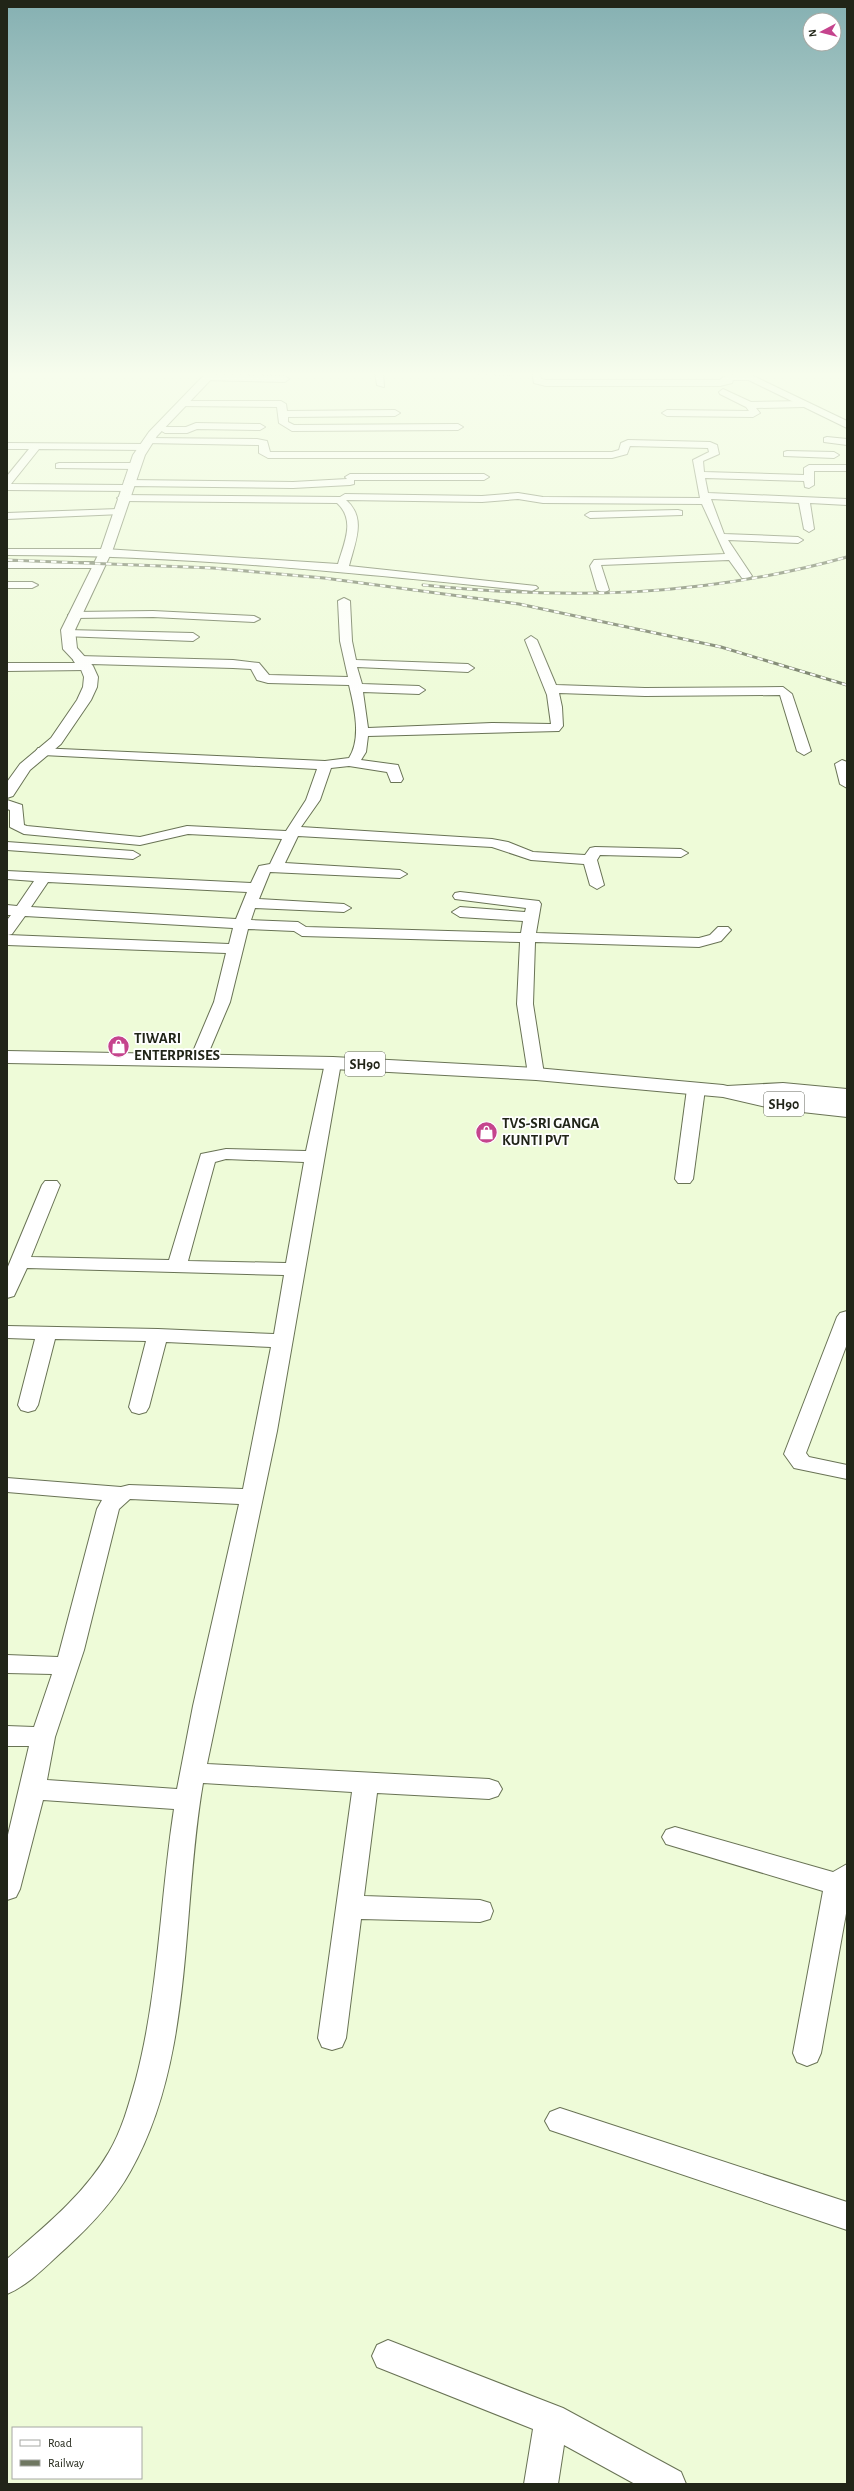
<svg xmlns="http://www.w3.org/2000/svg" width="854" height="2491" viewBox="0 0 854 2491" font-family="'Alegreya Sans',sans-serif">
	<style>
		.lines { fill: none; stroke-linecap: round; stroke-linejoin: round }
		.minor-casing { stroke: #697355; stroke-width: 2 }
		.tertiary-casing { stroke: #697355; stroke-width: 2 }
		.secondary-casing { stroke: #697355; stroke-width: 2 }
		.primary-casing { stroke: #697355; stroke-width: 2 }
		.trunk-casing { stroke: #697355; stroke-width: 2 }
		.minor { fill: #fff; fill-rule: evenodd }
		.tertiary { fill: #fff; fill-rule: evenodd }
		.secondary { fill: #fff; fill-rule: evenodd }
		.primary { fill: #fff; fill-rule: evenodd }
		.trunk { fill: #fff; fill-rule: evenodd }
		.rail-far1-casing { stroke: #6f7761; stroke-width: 2.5 }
		.rail-casing { stroke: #6f7761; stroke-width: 3 }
		.rail-far1 { stroke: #fff; stroke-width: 1.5; stroke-dasharray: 4.5; stroke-linecap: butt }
		.rail { stroke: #fff; stroke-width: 2; stroke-dasharray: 5.5; stroke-linecap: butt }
		.labels { text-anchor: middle; stroke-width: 3.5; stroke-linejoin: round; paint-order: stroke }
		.shield { fill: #fff; stroke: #64665d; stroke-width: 1 }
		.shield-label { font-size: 14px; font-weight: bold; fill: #212518 }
		.poi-label { font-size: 15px; font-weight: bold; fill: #212518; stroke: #fff; text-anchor: start }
	</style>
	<rect width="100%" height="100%" fill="#eefbd8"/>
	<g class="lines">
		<defs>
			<g id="minor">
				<polygon points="375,371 383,371 384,387 377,385"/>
				<polygon points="470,371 516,371 516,372 512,375 474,374"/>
				<polygon points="532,371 540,371 541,379 546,380 720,380 726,375 748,374 752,377 748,380 733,380 732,383 720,386 546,386 534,383"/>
				<polygon points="207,375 285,376 289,379 285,382 204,380 204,376"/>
				<polygon points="723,389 751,402 804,401 809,404 804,407 756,408 760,413 753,417 667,416 662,413 667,410 749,411 746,407 720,394 719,392"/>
				<polygon points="182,401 281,401 286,404 287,411 395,410 400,413 395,416 288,417 288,422 294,425 458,424 463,427 458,430 292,431 279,423 277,407 179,406 179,402"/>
				<polygon points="196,423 260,424 265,427 260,430 197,429 187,433 165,433 160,430 165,427 186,427"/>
				<polygon points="827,437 847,439 847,445 824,442 824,438"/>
				<path d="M148,438L257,439L267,441L270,452H612L619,450L621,443L628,440L710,442L717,445L719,454L703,461L704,472L804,475V468L809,465H847V471H814V485L809,488L805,487L804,481L705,478L708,493L847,499V505L810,503L814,529L809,532L804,529L799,503L711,499L724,534L798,537L803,540L798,543L728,540L752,576L746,579L742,578L729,560L601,565L609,590L603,593L597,590L590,566L594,560L725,554L702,504L543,503L518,499L482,502L346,500C367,518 355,542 349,566L536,586L538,588L532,591C356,573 184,555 7,555V549H105L338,564C344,543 356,520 337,503L122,501L117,498L122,495L340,497L345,494L482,496L518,493L543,497L700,498L693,460L709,452L708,448L630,446L627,454L612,458H268L259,453V445L145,443L143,441Z"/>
				<polygon points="7,443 144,444 149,447 144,450 39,449 11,484 124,485 124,481 128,480 293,482 347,479 345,477 350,474 484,474 489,477 484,480 354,480 354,484 350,485 293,488 130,486 130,490 126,491 7,490 7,476 29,449 7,449"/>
				<polygon points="787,451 834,452 839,455 834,458 784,456 784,452"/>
				<polygon points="59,463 134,463 139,466 134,469 56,468 56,464"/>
				<polygon points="118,509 122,510 122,514 7,519 7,513"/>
				<polygon points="678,510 682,511 682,515 590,518 585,515 590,512"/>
				<polygon points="7,562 99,562 104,565 99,568 7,568"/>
				<polygon points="7,582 32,582 38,585 32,588 7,588"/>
				<path d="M344,598L350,601L352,641L356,660L468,664L474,668L468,672L357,667L362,684L419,686L425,690L419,694L363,692L368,728L492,723L551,724L547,695L525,640L531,636L537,640L556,685L645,688L783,687L792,694L811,751L804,755L797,751L780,695L645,696L559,693L562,707L563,726L559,731L368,736L366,752L361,760L398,765L403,779L401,782H391L387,772L349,766L331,768L320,800L301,827L492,839L508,842L533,852L585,855L590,848L595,847L681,849L688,853L681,857L600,855L597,860L604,885L597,889L590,885L584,864L531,860L492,847L298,836L285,863L400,870L407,874L400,878L270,872L259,899L344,904L351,908L344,912L255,908L251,920L298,922L306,927L521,933L523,921L460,917L452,912L460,907L525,912L526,908L455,899L453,896L455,893L460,892L539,901L541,904L536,933L699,938L710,935L718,927H728L731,930L721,941L699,947L535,942L533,1004L544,1074L542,1078H530L528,1074L517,1004L520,942L302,936L294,931L248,929L230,1002L205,1061L203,1065H191L189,1061L214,1002L226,953L7,945V920L11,915H7V905L17,906L34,881L7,879V871L251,883L259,866L270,864L282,839L188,834L140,845L24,834L10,827V810L7,809V800L22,805L24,825L27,826L140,837L187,826L286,831L306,800L317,769L43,755L36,751L38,748L325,761L349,758C362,738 354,706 349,685L268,683L257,680L251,669L233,668L91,664L90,669L86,670L7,671V663H75L73,660L75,657L79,656L233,660L259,663L269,675L348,677L340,641L338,601ZM48,882L247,892L236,919L31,907ZM25,916L233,928L229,944L8,935L12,934Z"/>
				<polygon points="153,611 254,616 260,619 254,622 153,617 74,618 68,615 74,612"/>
				<polygon points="67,630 193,633 199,637 193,641 63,636 63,632"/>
				<polygon points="842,760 847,762 847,788 840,784 835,764"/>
				<polygon points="7,842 133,851 140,855 133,859 7,850"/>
				<path d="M333,1058L339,1059L341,1063L277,1431L207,1764L489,1779L498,1782L502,1789L498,1796L489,1799L377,1793L364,1896L480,1900L490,1903L493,1911L490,1919L480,1922L361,1919L346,2038L342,2047L332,2050L322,2047L318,2038L352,1792L203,1783C181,1909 195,2058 130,2172C114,2201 90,2226 66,2248C48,2264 29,2285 7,2294V2259C44,2227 84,2195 109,2152C122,2130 129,2104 136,2079C159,1991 160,1899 174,1809L43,1800L20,1889L16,1897L7,1900V1839L29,1746H7V1726L34,1727L52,1674L7,1673V1655L58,1657L97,1509L102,1500L7,1492V1478L121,1487L129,1485L243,1489L271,1347L166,1342L149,1407L146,1412L139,1414L132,1412L129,1407L146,1341L55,1339L38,1405L35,1410L28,1412L21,1410L18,1405L35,1339L7,1338V1326L158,1329L274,1334L284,1275L27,1268L14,1296L7,1298V1269L42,1185L45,1181H57L60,1185L31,1257L169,1260L201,1154L226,1149L306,1151L325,1063L327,1059ZM226,1159L304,1162L286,1263L188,1261L215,1162ZM130,1499L239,1504L193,1706L177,1789L47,1780L55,1737L84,1650L119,1509Z"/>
				<polygon points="783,1083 847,1089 847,1099 783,1093 727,1096 721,1095 718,1091 721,1087 727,1086"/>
				<polygon points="696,1084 702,1085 705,1089 693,1179 690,1183 678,1183 675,1179 687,1089 690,1085"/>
				<polygon points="847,1311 847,1344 806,1453 809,1457 847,1465 847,1479 794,1468 784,1454 837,1317 840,1313"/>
				<polygon points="675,1827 833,1872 847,1864 847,1908 821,2053 817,2062 807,2066 797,2062 793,2053 823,1891 666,1844 662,1837 666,1830"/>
				<polygon points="560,2108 847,2202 847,2230 550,2130 545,2121 550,2112"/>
				<polygon points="388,2340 563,2408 681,2472 686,2484 635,2484 564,2445 558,2484 524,2484 533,2429 377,2367 372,2356 377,2345"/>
			</g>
			<polygon id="tertiary" points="208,371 219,371 157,436 145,455 113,549 75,630 77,648 93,666 98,677 97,687 91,700 61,744 30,770 13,796 7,798 7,782 20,764 51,738 77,700 83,687 84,677 80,667 63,649 61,630 101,549 133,455 149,432"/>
			<polygon id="secondary" points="736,1087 847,1096 847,1108 729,1097 726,1093 729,1089"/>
			<polygon id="primary" points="7,1051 333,1057 536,1068 723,1085 775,1097 847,1105 847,1117 775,1109 723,1097 536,1080 333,1069 7,1063"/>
			<polygon id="trunk" points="730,371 743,371 847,421 847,428"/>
		</defs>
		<use href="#minor" class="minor-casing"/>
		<use href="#tertiary" class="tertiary-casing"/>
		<use href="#secondary" class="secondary-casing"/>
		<use href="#primary" class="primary-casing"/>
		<use href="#trunk" class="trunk-casing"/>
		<use href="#minor" class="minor"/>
		<use href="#tertiary" class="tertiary"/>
		<use href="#secondary" class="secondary"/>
		<use href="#primary" class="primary"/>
		<use href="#trunk" class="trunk"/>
		<defs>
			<polyline id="rail-far1" points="846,557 847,557"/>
			<g id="rail">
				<polyline points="7,560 213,568 324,578 519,604 721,647 847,685"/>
				<path d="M423,585C570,600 704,597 847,557"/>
			</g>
		</defs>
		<use href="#rail-far1" class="rail-far1-casing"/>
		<use href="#rail" class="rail-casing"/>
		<use href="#rail-far1" class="rail-far1"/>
		<use href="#rail" class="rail"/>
	</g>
	<linearGradient id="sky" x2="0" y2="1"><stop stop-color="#85b0b2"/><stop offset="0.52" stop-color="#f7fded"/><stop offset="1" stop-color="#f7fded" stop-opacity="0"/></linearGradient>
	<rect width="854" height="720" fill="url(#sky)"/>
	<defs>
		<symbol id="shop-disc" viewBox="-11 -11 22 22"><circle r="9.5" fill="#c5448d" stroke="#fff"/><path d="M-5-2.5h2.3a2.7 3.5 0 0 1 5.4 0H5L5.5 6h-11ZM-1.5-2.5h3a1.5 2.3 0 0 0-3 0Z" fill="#fff"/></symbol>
	</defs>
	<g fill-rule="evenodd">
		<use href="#shop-disc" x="106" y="1034" width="25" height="25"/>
		<use href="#shop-disc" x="474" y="1120" width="25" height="25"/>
	</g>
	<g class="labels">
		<g class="shield">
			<rect x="345" y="1052" width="40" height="24" rx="3"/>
			<rect x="764" y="1092" width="40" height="24" rx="3"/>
		</g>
		<g class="shield-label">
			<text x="365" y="1069">SH90</text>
			<text x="784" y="1109">SH90</text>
		</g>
		<g class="poi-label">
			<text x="134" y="1043">TIWARI<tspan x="134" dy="17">ENTERPRISES</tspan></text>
			<text x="502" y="1128">TVS-SRI GANGA<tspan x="502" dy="17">KUNTI PVT</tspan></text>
		</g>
	</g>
	<rect width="854" height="2491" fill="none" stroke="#212518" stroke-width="16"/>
	<rect x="12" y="2427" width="130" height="52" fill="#ffffff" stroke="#a6a8a3"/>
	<rect x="20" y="2440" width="20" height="6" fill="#ffffff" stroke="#a6a8a3"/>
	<text x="48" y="2447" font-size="12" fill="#212518">Road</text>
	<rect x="20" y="2460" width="20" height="6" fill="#6f7761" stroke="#a6a8a3"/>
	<text x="48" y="2467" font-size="12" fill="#212518">Railway</text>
	<g transform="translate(822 32) rotate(263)"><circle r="19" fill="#ffffff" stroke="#a6a8a3"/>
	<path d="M0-3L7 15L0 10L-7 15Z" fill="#c5448d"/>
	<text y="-6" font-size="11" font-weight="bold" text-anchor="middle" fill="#212518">N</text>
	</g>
</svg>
